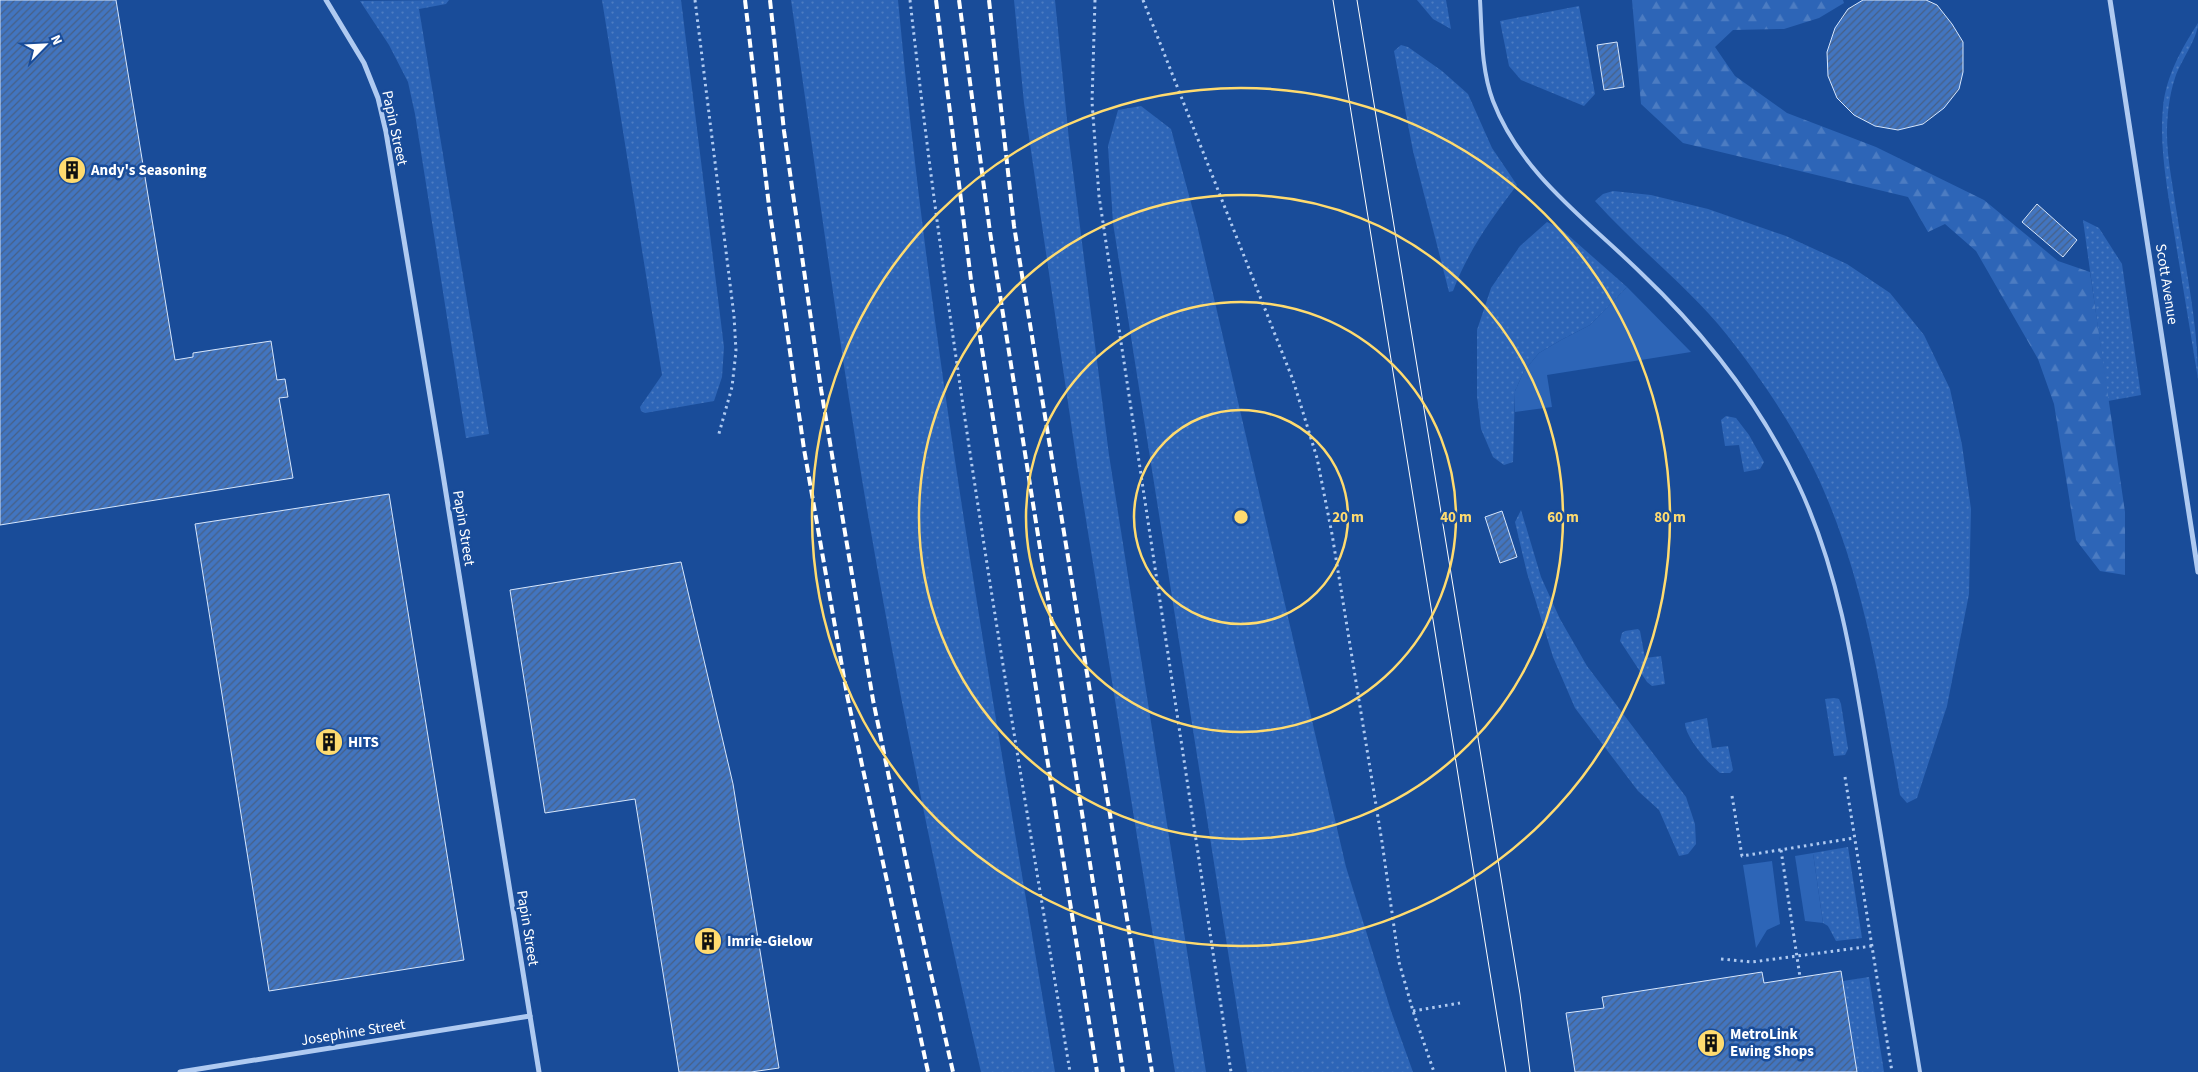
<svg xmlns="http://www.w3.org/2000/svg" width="2198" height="1072" viewBox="0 0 2198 1072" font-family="'Source Sans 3',sans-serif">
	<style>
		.grass { fill: url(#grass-dots) }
		.forest { fill: url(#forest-firs) }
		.garden { fill: #2d65b7 }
		.building { fill: url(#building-hatch); stroke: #d6e6fc }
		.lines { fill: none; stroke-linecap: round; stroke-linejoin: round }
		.path { stroke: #afcaf1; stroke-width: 3; stroke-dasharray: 2.5 4; stroke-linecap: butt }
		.service { stroke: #afcaf1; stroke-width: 4 }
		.minor { stroke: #afcaf1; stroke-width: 5 }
		.tram { stroke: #fff; stroke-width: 1 }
		.rail { stroke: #fff; stroke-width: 4; stroke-dasharray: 9 4; stroke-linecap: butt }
		.ring { fill: none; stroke: #ffdb6f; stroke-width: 2.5 }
		.labels { text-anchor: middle; stroke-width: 5; stroke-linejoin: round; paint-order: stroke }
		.street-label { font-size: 15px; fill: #fff; stroke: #194c99 }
		.poi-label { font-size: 15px; font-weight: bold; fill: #fff; stroke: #194c99; text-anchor: start }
		.centre { fill: #ffdb6f; stroke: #194c99; stroke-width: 2.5 }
		.ring-label { font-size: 15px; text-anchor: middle; font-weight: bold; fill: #ffdb6f; stroke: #194c99; stroke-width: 5; stroke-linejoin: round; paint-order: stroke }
	</style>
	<defs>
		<pattern id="grass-dots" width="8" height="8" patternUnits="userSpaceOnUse" patternTransform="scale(1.25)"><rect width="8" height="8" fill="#2d65b7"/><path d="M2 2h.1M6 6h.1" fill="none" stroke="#4c7cc2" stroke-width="1.8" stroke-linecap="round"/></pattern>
		<pattern id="forest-firs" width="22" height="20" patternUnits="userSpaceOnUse" patternTransform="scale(1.25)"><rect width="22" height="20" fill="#2d65b7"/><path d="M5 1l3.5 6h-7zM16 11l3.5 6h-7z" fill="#4c7cc2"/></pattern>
		<pattern id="building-hatch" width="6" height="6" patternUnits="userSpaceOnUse" patternTransform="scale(1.25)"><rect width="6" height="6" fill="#4275c0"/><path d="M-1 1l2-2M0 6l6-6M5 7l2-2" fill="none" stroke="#476086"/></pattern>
	</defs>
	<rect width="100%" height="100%" fill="#194c99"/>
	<g class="grass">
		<polygon points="449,0 446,4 419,9 489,434 466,438 415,114 408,82 389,45 360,1"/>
		<polygon points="602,0 681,0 724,347 722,377 714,401 645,413 641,411 640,407 662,375"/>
		<path d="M791,0H898C931,360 996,716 1055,1072H981C933,866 891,658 857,449C833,300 813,150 791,0Z"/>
		<polygon points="1014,0 1055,0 1069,140 1109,455 1206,1072 1175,1072 1077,464 1024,103"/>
		<polygon points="1417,0 1446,0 1451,29 1433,19"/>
		<polygon points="1579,6 1595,94 1584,106 1521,80 1509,66 1500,21"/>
		<path d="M2198,23C2198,38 2180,62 2175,78C2169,96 2167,116 2167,134C2167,157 2172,180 2175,202C2184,261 2198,320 2198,379C2190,330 2182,281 2174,232C2168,192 2159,148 2163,107C2166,76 2182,48 2198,23Z"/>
		<path d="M1401,45L1408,47L1442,71L1468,94L1492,148L1517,185C1491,219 1468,251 1453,291L1449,292L1413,151L1394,51Z"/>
		<polygon points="1141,106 1171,129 1197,225 1346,867 1391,1011 1413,1072 1247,1072 1113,223 1108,146 1118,110"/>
		<path d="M1613,191L1651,195L1708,209L1786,236L1847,264L1890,293L1924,335L1950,389L1962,445L1971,509L1969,594L1947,706L1917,798L1907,803L1900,795C1882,697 1867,596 1829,503C1807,446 1765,383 1727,335C1688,286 1637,248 1595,201L1603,194Z"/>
		<polygon points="2083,220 2099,228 2122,264 2141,395 2108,401"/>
		<polygon points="1547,222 1560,228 1627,287 1590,325 1561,340 1539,353 1524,371 1515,391 1513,462 1504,465 1493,457 1481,429 1477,396 1477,330 1491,288 1520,246"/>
		<polygon points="1726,416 1736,418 1749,435 1764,462 1760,469 1744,472 1739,445 1725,446 1721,420"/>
		<polygon points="1521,510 1541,577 1560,619 1587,666 1686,797 1695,824 1696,844 1688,854 1679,856 1659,810 1638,791 1575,708 1553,657 1527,573 1515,522"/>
		<polygon points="1638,629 1640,631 1645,658 1661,656 1665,684 1652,686 1647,682 1620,641 1622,633 1625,631"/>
		<polygon points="1834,698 1839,699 1841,704 1848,749 1845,755 1834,756 1825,699"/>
		<path d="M1707,718L1712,748L1728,746L1733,770L1730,773H1720C1709,764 1685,737 1685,723Z"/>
		<polygon points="1848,847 1862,938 1836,941 1828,926 1823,923 1813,853"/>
		<polygon points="1869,977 1884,1072 1857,1072 1843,981"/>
	</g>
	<polygon class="forest" points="1632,0 1843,0 1844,3 1819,18 1784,29 1733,30 1715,47 1735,76 1787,113 1876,147 1984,200 2058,261 2090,272 2125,512 2125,575 2100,571 2076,540 2054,404 2038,359 1976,251 1945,224 1928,232 1908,197 1683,143 1641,104"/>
	<g class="garden">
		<polygon points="1627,287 1691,352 1547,375 1552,407 1515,412 1515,391 1524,371 1539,353 1561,340 1590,325"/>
		<polygon points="1813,853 1823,923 1805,921 1795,856"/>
		<polygon points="1772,861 1780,924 1767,930 1756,948 1743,865"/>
	</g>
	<g class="building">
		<polygon points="0,0 116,0 175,360 193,357 193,353 271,341 277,380 285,379 288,397 279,398 293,478 0,525"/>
		<polygon points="1863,0 1926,0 1937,5 1952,24 1963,42 1963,72 1959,89 1944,108 1923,124 1898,130 1875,126 1854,115 1837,98 1828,76 1827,52 1835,28 1848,9"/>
		<polygon points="1617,42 1624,87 1604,90 1597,45"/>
		<polygon points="2037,204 2077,240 2063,257 2022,222"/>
		<polygon points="389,494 464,960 269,991 195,524"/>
		<polygon points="1502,511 1517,557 1500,563 1485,517"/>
		<polygon points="681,562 733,784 779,1068 751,1072 679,1072 635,799 545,813 510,590"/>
		<polygon points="1841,971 1857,1072 1575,1072 1566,1013 1604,1008 1602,997 1762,972 1764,983"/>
	</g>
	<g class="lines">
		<g class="path">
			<polyline points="695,0 734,316 736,351 732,387 718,437"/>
			<path d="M910,0C950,359 1011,716 1070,1072"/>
			<polyline points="1095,0 1092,102 1099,196 1231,1072"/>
			<polyline points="1143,0 1293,380 1317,458 1332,534 1382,842 1399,962 1413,1011 1434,1072"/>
			<polyline points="1845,777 1892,1072"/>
			<polyline points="1732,796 1742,856 1854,838"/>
			<polyline points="1781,850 1800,977"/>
			<polyline points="1721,959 1752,962 1872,946"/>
			<polyline points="1413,1011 1460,1003"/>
		</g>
		<path class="service" d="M1480,0C1482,34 1481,69 1493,101C1521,174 1587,220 1641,273C1704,333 1760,404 1798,484C1841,575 1855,677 1871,775C1888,874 1904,973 1920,1072"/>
		<g class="minor">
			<polyline points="326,0 364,63 378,98 386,132 441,462 539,1072"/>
			<polyline points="2110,0 2198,572"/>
			<polyline points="180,1072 530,1016"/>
		</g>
		<g class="tram">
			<polyline points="1333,0 1506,1072"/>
			<polyline points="1357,0 1520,994 1530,1072"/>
		</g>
		<g class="rail">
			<polyline points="745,0 769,206 804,449 847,695 928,1072"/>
			<polyline points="770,0 784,131 821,389 873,700 915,903 953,1072"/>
			<polyline points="936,0 971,280 1097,1072"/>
			<polyline points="959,0 990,232 1123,1072"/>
			<polyline points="989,0 1014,226 1152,1072"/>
		</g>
	</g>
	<g class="ring">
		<circle cx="1241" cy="517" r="107"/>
		<circle cx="1241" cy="517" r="215"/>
		<circle cx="1241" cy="517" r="322"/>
		<circle cx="1241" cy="517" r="429"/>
	</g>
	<defs>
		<symbol id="building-disc" viewBox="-11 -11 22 22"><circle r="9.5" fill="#ffdb6f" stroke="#194c99"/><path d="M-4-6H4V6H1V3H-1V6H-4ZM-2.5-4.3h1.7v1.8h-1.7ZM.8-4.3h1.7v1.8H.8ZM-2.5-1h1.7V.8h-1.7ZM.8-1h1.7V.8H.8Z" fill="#111"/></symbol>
	</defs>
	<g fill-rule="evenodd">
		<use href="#building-disc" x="56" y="154" width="32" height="32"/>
		<use href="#building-disc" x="313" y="726" width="32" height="32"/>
		<use href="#building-disc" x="692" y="925" width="32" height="32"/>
		<use href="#building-disc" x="1695" y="1027" width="32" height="32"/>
	</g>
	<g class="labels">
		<g class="street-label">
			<text transform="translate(395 128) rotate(78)" y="5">Papin Street</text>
			<text transform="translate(2167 284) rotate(81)" y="5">Scott Avenue</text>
			<text transform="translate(464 528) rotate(81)" y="5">Papin Street</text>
			<text transform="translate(528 928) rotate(81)" y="5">Papin Street</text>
			<text transform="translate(353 1032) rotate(-9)" y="5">Josephine Street</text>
		</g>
		<g class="poi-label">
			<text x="91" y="175">Andy's Seasoning</text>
			<text x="348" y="747">HITS</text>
			<text x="727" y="946">Imrie-Gielow</text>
			<text x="1730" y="1039">MetroLink<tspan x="1730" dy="17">Ewing Shops</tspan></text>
		</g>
	</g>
	<circle cx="1241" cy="517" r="8" class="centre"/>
	<g class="ring-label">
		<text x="1348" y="522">20 m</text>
		<text x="1456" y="522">40 m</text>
		<text x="1563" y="522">60 m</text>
		<text x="1670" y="522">80 m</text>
	</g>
	<g transform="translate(45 45) rotate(66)" stroke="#194c99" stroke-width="4" paint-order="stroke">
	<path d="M0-4L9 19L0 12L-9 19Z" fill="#ffffff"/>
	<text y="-8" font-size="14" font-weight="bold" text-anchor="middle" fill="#ffffff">N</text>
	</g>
</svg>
